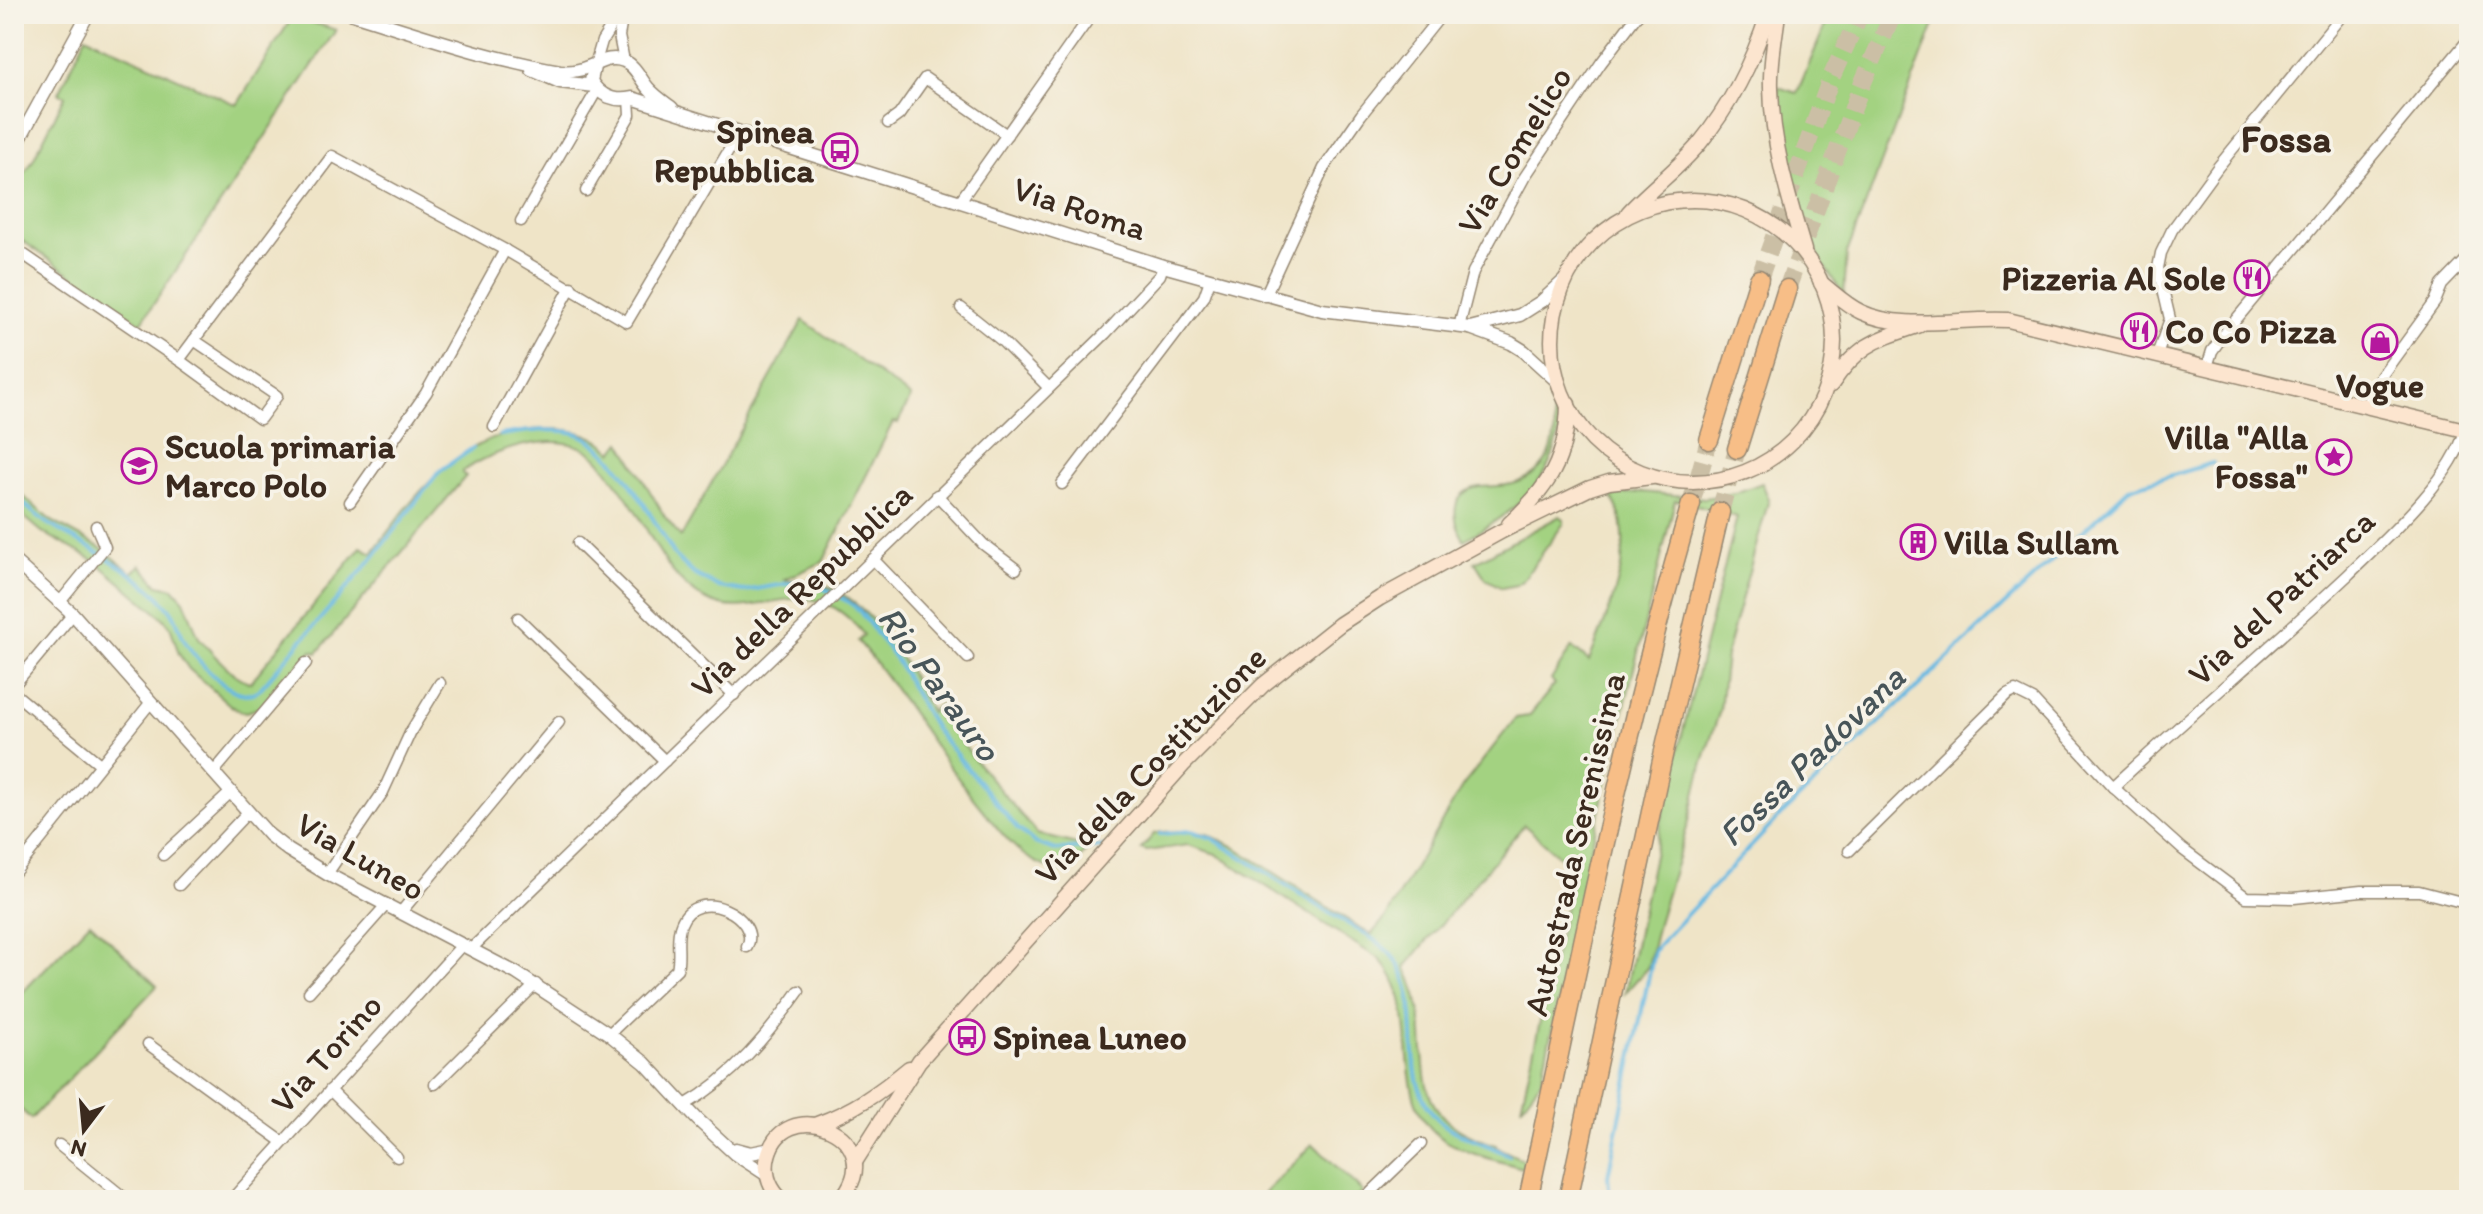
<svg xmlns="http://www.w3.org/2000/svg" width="2483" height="1214" viewBox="0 0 2483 1214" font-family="Itim,sans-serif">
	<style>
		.green { fill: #a3d281; stroke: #6f7e50; stroke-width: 2 }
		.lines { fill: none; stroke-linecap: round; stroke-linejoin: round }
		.stream { stroke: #67b9e2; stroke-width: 4 }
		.motorway-tunnel { stroke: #cbbfa5; stroke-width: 18; stroke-dasharray: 18 9; stroke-linecap: butt }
		.minor-casing { stroke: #958772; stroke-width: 13 }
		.tertiary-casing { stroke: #958772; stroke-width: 15 }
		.secondary-casing { stroke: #958772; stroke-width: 17 }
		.motorway-casing { stroke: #958772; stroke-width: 21 }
		.minor { stroke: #fff; stroke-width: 10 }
		.tertiary { stroke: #fff; stroke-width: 12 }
		.secondary { stroke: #fce5cf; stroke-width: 14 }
		.motorway { stroke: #f7be87; stroke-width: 18 }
		.labels { text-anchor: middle; stroke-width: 7; stroke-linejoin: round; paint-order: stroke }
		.poi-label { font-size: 34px; font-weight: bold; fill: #3b2a1e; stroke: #f7f3e8; text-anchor: start }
		.street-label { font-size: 34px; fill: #3b2a1e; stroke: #f7f3e8 }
		.water-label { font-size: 36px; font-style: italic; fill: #485559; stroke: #f7f3e8 }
		.quarter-label { font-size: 38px; font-weight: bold; fill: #3b2a1e; stroke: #f7f3e8 }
	</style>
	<rect width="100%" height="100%" fill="#f7f3e8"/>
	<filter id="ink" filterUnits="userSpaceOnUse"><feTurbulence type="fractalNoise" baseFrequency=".0125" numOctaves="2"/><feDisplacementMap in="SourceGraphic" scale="16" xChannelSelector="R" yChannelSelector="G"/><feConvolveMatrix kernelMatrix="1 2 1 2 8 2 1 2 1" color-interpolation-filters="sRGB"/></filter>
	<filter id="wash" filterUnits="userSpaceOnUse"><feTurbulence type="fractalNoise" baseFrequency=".006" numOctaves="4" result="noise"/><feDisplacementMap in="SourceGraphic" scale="32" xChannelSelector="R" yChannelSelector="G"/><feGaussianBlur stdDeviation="1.8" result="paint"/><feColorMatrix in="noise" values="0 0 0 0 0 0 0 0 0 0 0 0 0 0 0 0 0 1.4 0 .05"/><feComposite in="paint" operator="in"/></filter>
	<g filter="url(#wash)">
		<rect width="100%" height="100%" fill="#efe4c7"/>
		<g class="green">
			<path d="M1830,14H1938L1847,253L1844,294C1796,236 1779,161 1778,87L1797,93Z"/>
			<polygon points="293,16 336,30 141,323 14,235 14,189 32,162 65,96 59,93 86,36 237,105"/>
			<path d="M803,320L911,397L898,423L893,422L823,562L783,580C798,580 812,580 826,586C873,604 910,669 931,712L939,704L944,718L974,759L1037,834L1076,844H1092L1067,873C1052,870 1040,866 1027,857C1010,845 995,825 981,808C937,755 903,694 858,641L864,635C807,561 759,628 705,599C670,581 656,544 637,513C626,495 613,478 601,462C569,424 495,448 462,472L466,476L317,653L312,651L262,707L247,712L241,711L231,706L189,669L179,654L170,626L163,618L95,561L42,532L14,508V488L50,520L103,549L132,573L141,565L158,585L173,588L184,600L199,638L215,656L234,674L250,683L361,547L372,553C420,489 462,428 551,429C574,429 597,435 613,452L621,442L665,517L681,537Z"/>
			<path d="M1545,385C1550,393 1557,403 1559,412C1562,425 1559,437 1555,449C1540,495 1503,518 1464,540C1452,520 1449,492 1479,487C1492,486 1504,487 1516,483C1562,466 1560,422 1545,385Z"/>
			<path d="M1762,483L1769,499L1726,655L1720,710L1702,765L1689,821L1658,923L1648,967L1625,993L1667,794L1737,517L1675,500L1600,808L1541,1080L1521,1107L1574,869L1524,825L1405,967C1446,1041 1386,1114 1496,1145V1147L1524,1160L1523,1168C1496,1160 1470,1155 1446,1141C1383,1102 1429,1007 1379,959L1216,854L1188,845L1147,851L1141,849L1154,834L1162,832L1189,831L1207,834L1233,846L1371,935L1386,917L1462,787L1516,718L1529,716L1555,684L1551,680L1572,647L1589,661C1607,615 1642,543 1611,496L1642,492L1705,498L1735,493Z"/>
			<polygon points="1560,516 1564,519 1564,523 1523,580 1516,585 1502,588 1486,579 1475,562"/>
			<polygon points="90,922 157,986 31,1119 14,1103 14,1001"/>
			<polygon points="1313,1144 1363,1192 1355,1200 1258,1200"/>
		</g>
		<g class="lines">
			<g class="stream">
				<path d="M500,435C524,432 551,427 575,433C616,445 653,521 676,557L694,574L719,587L744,591L797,582L821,587L847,601L858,609L895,658L935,729L1017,828L1035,843L1056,850L1103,847"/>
				<path d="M14,495C25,505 35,515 47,523C86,547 140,572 169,608C177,617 179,630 185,641C196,660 236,709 260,689L370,561L439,472L473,448"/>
				<path d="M1160,834L1191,831L1212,838C1252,863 1291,888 1330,913C1352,927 1384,941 1398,964C1427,1010 1396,1080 1439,1120C1457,1138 1487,1142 1509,1156"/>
				<polyline points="1610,1200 1608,1176 1654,951 1659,944 1781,815 2129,488 2213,463"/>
			</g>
		</g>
	</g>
	<g filter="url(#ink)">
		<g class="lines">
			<g class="motorway-tunnel">
				<polyline points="1759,279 1831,78 1860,14"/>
				<polyline points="1787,289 1860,89 1893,14"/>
				<polyline points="1691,504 1709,440"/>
				<polyline points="1720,512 1737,449"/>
			</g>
			<defs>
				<g id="minor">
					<polyline points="623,14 619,36 624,61"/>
					<polyline points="595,65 602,41 619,14"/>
					<polyline points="888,123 899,115 925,78 1007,135"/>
					<polyline points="586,191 630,115 629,99"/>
					<polyline points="960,201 1092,14"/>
					<polyline points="521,221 597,90"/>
					<polyline points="14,248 179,360 260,419 277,396 194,340 332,156 505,250 627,322 729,150 736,131"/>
					<polyline points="1265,296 1324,168 1361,115 1442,14"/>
					<polyline points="961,308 1001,340 1048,387"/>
					<polyline points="1459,327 1473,272 1524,178 1601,63 1638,14"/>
					<polyline points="2157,355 2170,319 2158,268 2161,253 2172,230 2218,167 2343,14"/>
					<polyline points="179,360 194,340"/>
					<polyline points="2207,367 2212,351 2224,334 2469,39"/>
					<polyline points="2367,406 2372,389 2435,302 2442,285 2469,257"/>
					<polyline points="494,427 571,287"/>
					<polyline points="1062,484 1204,297 1210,280"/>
					<polyline points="937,495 983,544 1016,569"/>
					<polyline points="350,502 426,393 505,250"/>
					<polyline points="578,543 734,695"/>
					<polyline points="873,559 968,658"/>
					<polyline points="60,602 105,547 96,526"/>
					<polyline points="518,618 665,761"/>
					<polyline points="14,685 73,614"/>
					<polyline points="14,693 100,764"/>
					<polyline points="213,773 306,663"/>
					<path d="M2113,787C2190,715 2271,647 2348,575C2384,540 2453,479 2465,430"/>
					<polyline points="1849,851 2007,695 2015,691 2033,700 2113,787 2182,849 2246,897 2294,898 2361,891 2419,891 2469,904"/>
					<polyline points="163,855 231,792"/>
					<polyline points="14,873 151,702"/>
					<polyline points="327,874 383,792 411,731 440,683"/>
					<polyline points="179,885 248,812"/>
					<polyline points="401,912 559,722"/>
					<polyline points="471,949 1105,334 1160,275 1163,266"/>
					<polyline points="309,992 387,904"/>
					<path d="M609,1034L677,969C681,954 675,938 681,924C696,884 762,917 747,947"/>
					<polyline points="148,1044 283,1142"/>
					<polyline points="435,1084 536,984"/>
					<polyline points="330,1090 397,1157"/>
					<path d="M685,1105C732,1078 768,1035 799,991"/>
					<polyline points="59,1145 127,1200"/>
					<polyline points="231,1200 463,944"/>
					<polyline points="1363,1200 1421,1144"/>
				</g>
				<g id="tertiary">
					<path d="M353,14C421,35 490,59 560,71C588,75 604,52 624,61C636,66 640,79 648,88C655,96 664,102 672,108"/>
					<path d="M594,67L591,81C600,96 615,102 632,98L1163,266L1322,310L1470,328L1520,315L1542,301L1568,277"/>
					<polyline points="532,70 560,82 594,86"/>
					<polyline points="14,149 88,14"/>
					<polyline points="1470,328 1511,343 1524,351 1558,382"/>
					<polyline points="14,561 73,614 269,835 288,850 327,874 516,973 609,1034 645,1063 697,1119 735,1154 767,1175"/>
					<polyline points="736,1149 751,1153 771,1149"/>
				</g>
				<g id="secondary">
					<path d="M1778,14C1775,38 1770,63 1771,88C1772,144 1788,196 1804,250"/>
					<circle cx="1693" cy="341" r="141"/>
					<path d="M1628,213C1650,189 1678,169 1699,144C1730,106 1753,61 1768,14"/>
					<path d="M1821,283C1834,293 1846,305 1861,312C1902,332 1964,317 2008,320L2469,431"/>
					<path d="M1831,385C1858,344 1876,340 1920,325"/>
					<path d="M1509,524C1549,487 1567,460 1568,404"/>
					<path d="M817,1124C853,1111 880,1092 909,1068"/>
					<polyline points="855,1162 919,1061 1183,765 1263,685 1340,624 1380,598 1502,531 1590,488 1609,482 1652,477"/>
					<path d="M782,1200C771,1190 765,1176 767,1161C779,1088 896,1136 840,1200"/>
				</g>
				<g id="motorway">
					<polyline points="1709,440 1759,279"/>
					<polyline points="1737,449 1787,289"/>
					<path d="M1528,1200C1578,967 1624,733 1691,504"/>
					<polyline points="1568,1200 1664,751 1720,512"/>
				</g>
			</defs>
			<use href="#minor" class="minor-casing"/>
			<use href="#tertiary" class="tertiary-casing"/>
			<use href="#secondary" class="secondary-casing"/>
			<use href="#motorway" class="motorway-casing"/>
			<use href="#minor" class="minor"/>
			<use href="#tertiary" class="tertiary"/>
			<use href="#secondary" class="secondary"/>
			<use href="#motorway" class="motorway"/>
		</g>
	</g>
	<defs>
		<symbol id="bus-ring" viewBox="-11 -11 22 22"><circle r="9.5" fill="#f7f3e8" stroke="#b5179e" stroke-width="1.5"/><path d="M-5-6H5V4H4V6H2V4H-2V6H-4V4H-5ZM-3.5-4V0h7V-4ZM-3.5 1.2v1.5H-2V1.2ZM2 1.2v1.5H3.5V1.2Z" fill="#b5179e"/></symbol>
		<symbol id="restaurant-ring" viewBox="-11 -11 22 22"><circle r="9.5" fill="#f7f3e8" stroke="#b5179e" stroke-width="1.5"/><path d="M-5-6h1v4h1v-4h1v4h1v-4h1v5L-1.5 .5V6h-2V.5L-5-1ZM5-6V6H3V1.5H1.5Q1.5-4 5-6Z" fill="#b5179e"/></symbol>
		<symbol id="shop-ring" viewBox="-11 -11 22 22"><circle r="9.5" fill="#f7f3e8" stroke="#b5179e" stroke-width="1.5"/><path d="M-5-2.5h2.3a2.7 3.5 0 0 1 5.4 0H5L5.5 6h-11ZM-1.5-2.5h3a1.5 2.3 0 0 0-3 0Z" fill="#b5179e"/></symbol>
		<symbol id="sight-ring" viewBox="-11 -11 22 22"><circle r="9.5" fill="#f7f3e8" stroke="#b5179e" stroke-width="1.5"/><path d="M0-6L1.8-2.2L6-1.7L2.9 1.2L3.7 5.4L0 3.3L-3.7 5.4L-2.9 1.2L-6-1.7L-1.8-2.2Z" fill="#b5179e"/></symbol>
		<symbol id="school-ring" viewBox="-11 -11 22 22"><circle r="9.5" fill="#f7f3e8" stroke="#b5179e" stroke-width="1.5"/><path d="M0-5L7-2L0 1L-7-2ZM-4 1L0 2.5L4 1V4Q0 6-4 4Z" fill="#b5179e"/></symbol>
		<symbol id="building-ring" viewBox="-11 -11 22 22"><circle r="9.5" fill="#f7f3e8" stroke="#b5179e" stroke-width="1.5"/><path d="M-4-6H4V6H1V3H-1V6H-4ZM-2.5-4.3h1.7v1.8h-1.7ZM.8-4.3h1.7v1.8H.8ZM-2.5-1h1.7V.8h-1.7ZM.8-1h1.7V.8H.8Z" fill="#b5179e"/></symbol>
	</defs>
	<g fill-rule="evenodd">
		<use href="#bus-ring" x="820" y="131" width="40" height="40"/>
		<use href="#restaurant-ring" x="2232" y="258" width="40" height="40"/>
		<use href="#restaurant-ring" x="2119" y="311" width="40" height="40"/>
		<use href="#shop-ring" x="2360" y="322" width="40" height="40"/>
		<use href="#sight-ring" x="2314" y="437" width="40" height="40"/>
		<use href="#school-ring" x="119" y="446" width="40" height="40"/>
		<use href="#building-ring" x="1898" y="522" width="40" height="40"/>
		<use href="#bus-ring" x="947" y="1017" width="40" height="40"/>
	</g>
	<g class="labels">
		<g class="poi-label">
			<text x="814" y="143" text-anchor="end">Spinea<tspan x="814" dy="39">Repubblica</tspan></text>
			<text x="2226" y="290" text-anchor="end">Pizzeria Al Sole</text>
			<text x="2165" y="343">Co Co Pizza</text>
			<text x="2380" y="397" text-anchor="middle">Vogue</text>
			<text x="2308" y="449" text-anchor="end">Villa "Alla<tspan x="2308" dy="39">Fossa"</tspan></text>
			<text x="165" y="458">Scuola primaria<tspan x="165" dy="39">Marco Polo</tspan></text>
			<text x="1944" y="554">Villa Sullam</text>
			<text x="993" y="1049">Spinea Luneo</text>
		</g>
		<g class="street-label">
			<text transform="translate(1514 150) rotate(-59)" y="12">Via Comelico</text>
			<text transform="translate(1080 208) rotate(18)" y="12">Via Roma</text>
			<text transform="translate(801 590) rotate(-44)" y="12">Via della Repubblica</text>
			<text transform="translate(2281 597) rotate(-43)" y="12">Via del Patriarca</text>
			<text transform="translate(1150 765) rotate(-46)" y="12">Via della Costituzione</text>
			<text transform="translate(1574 844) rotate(-77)" y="12">Autostrada Serenissima</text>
			<text transform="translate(361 856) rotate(30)" y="12">Via Luneo</text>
			<text transform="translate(326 1053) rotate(-48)" y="12">Via Torino</text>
		</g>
		<g class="water-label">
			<text transform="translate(940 683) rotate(54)" y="13">Rio Parauro</text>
			<text transform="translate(1811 755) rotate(-44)" y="13">Fossa Padovana</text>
		</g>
		<g class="quarter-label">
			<text x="2286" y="152">Fossa</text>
		</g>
	</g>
	<rect width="2483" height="1214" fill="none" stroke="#f7f3e8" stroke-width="48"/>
	<g transform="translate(84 1130) rotate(196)" stroke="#f7f3e8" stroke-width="6" paint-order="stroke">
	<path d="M0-6L14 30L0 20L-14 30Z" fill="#3b2a1e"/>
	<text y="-12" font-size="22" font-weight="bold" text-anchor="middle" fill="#3b2a1e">N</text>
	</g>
</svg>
